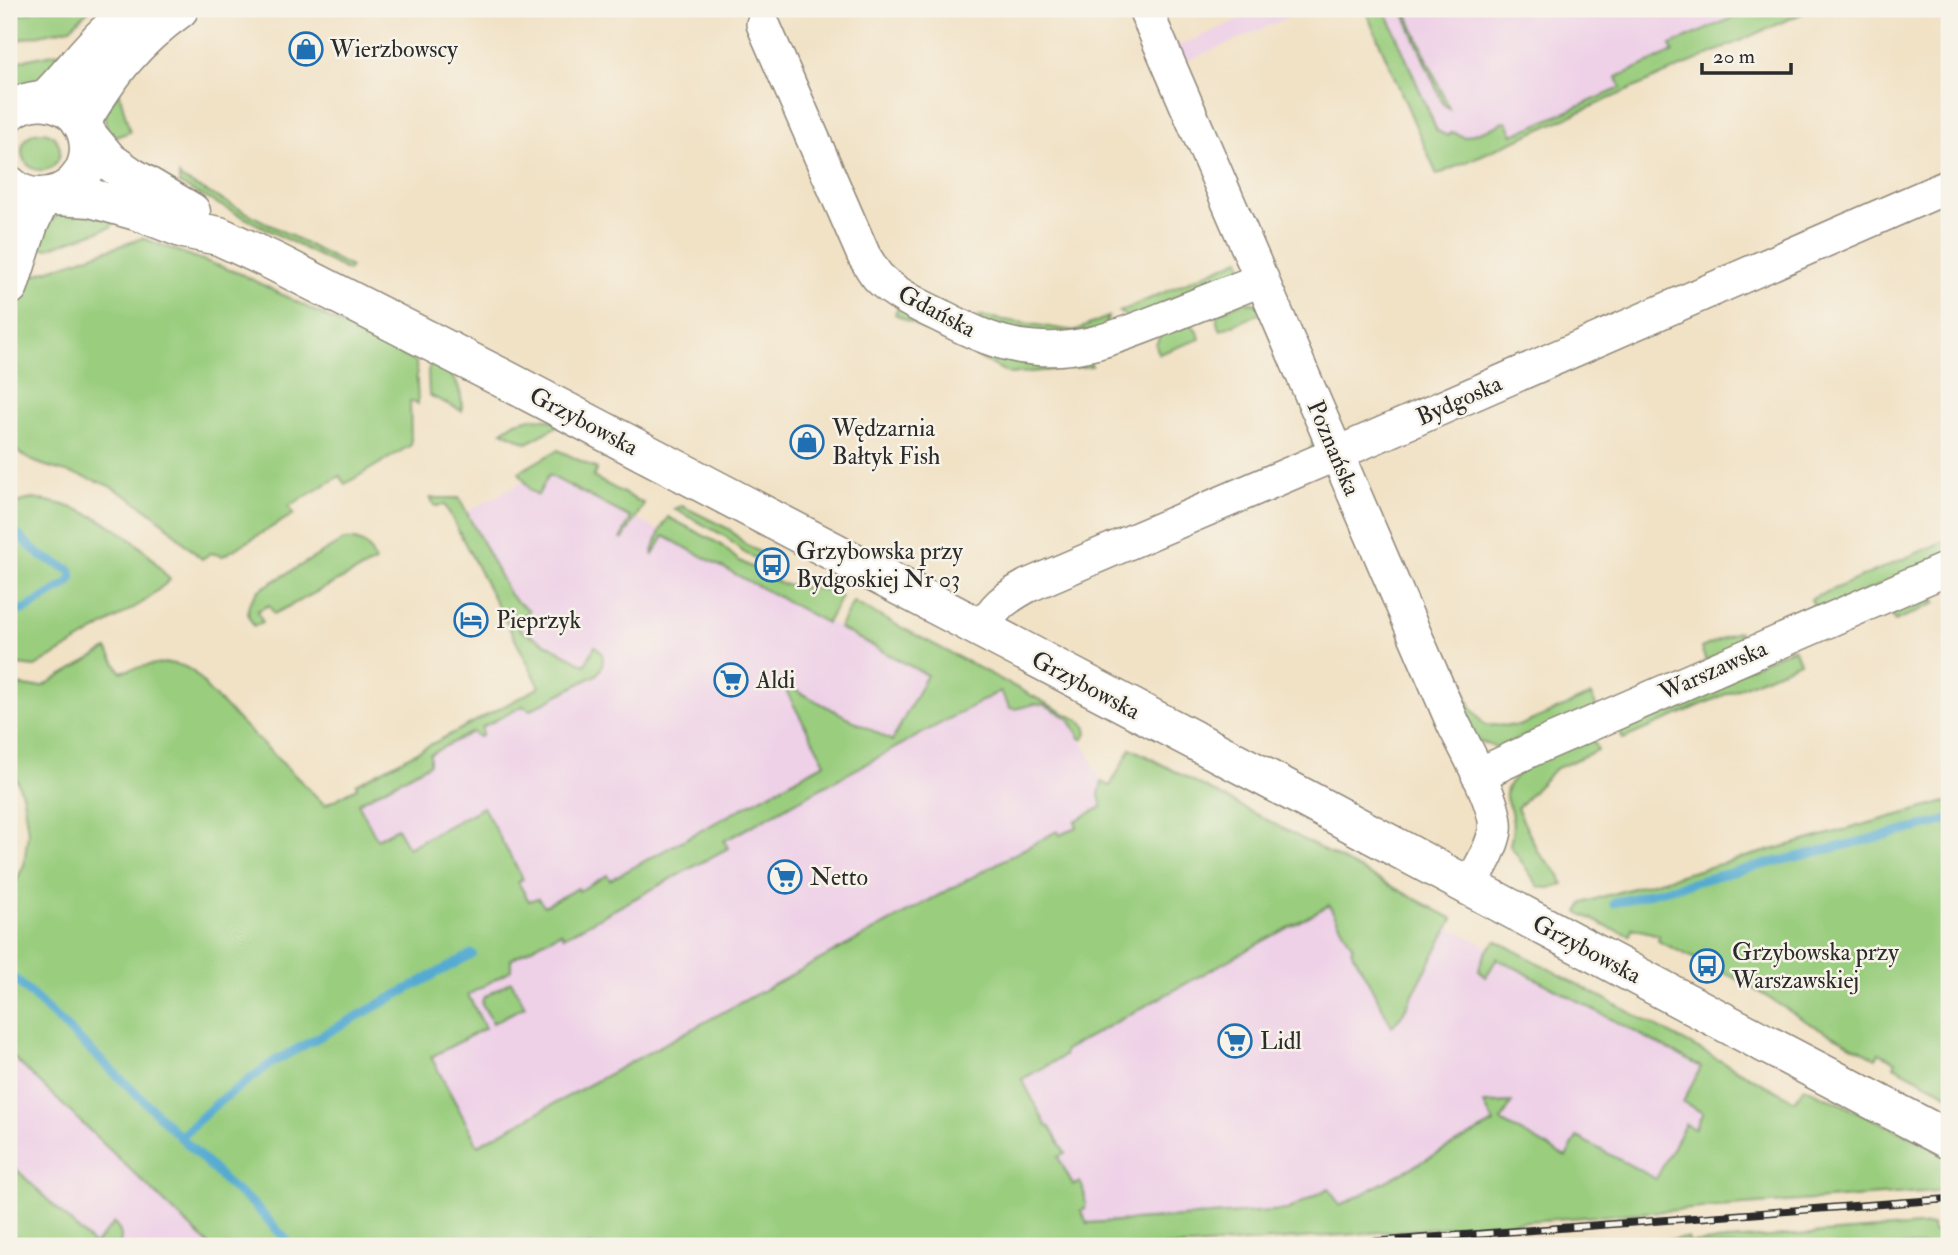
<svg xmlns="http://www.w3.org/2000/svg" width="1958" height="1255" viewBox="0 0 1958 1255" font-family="'IM FELL Double Pica',serif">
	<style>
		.built { fill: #eed0e7 }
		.green { fill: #9acd7e; stroke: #627c54; stroke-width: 2 }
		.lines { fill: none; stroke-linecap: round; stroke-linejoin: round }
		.stream { stroke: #55aad1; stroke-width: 9 }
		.street-casing { stroke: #8e8678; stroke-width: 36 }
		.secondary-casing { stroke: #8e8678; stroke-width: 41 }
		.street { stroke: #fff; stroke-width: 33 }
		.secondary { stroke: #fff; stroke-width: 38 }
		.rail-casing { stroke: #2b2b2b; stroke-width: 8 }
		.rail { stroke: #f7f3e8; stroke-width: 5; stroke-dasharray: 16; stroke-linecap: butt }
		.labels { text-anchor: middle; stroke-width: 5; stroke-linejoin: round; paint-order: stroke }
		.poi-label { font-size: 24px; fill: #2b2b2b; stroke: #f7f3e8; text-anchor: start }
		.street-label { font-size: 24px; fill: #2b2b2b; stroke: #f7f3e8 }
	</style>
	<rect width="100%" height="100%" fill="#f7f3e8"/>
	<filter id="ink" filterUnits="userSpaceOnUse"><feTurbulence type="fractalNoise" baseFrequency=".0143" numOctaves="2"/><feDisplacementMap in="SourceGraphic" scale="14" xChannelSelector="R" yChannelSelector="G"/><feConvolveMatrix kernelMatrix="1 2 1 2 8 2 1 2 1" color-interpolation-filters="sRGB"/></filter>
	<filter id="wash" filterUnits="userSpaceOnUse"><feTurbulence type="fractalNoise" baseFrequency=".00686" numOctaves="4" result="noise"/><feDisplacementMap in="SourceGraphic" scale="28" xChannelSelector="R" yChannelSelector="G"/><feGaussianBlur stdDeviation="1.57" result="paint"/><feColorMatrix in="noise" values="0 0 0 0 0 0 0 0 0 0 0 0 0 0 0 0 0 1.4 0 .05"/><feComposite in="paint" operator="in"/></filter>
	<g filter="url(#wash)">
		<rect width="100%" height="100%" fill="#f1e2c6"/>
		<g class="built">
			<polygon points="1264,9 1308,9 1187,61 1183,72 1169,40 1181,45"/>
			<polygon points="1365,9 1812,9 1437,175"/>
			<polygon points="545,470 840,627 998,685 1015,709 1035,704 1045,705 1068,718 1073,723 1102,782 1100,789 1107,816 472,1156 387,1006 325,806 546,690 459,516"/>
			<polygon points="1356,877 1803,1114 1782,1189 1350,1224 1053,1242 904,1125"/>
			<polygon points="9,1049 206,1238 211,1246 9,1246"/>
		</g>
		<g class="green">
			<polygon points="38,9 90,9 70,28 9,42 9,18"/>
			<polygon points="1365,9 1385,9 1437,131 1448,136 1452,132 1464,137 1497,126 1501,122 1507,122 1513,135 1621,88 1617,77 1673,52 1670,45 1753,9 1812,9 1437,175"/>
			<polygon points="1402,9 1405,9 1449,108 1443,104"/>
			<polygon points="62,52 70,58 53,77 19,88 9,89 9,63"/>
			<path d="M119,92L130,132L112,138C99,117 106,110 119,92Z"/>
			<circle cx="41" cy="151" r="19"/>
			<polygon points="179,176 182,179 351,267 348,271 179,184"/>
			<path d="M63,213L115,216L111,227L46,249L33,245C41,232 48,219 63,213Z"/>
			<path d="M142,238L241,274L416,362L418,404L410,401L411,445L345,484L340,476L289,506L294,514L223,556L211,553L202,559C192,551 183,542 174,533C157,515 135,500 113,488C80,470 34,472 9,444V327L24,272L35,275Z"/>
			<polygon points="1240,259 1242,267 1239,272 1130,318 1119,312"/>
			<polygon points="1244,301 1253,303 1262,309 1319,437 1312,452 1310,451 1316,434 1263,312 1221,330 1217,323 1217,313"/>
			<polygon points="898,307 1087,358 1092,366 1010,374 895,314"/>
			<polygon points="979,316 1074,331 1108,317 1105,329 1052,337 981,323"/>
			<polygon points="1191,324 1198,332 1200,339 1159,354 1156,345 1161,332"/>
			<path d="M434,358C452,373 463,386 462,411L429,395L428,370Z"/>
			<polygon points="531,418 547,419 561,424 527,443 502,431 516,422"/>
			<polygon points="558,450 597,469 593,477 644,504 623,539 621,538 631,518 549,475 538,495 530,490 519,472"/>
			<path d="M430,498H459L510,595L516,601L529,610L519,629L585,665L595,646C606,653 605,666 596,675L530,710L523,706L482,727V736L479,737L472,732L430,754V764L358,803L377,839L397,828L408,848L483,807L523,879L518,882L529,901L538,898L544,906L578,888L579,891L607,875L610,880L825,763L782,683L892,741L927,675L839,628L853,602L1082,722C1087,728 1089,733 1083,739H1081L1068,718L1045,705L1035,704L1015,709L1010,708L1000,691L724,841L728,848L564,937L561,932L511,959V970L468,995L485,1028L431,1057L478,1145L1057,831L1060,835L1077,827L1075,821L1102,807L1099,795L1102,782L1110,786L1131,748L1453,919L1401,1017L1392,1026L1351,949L1353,947L1329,905L1065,1050L1064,1056L1022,1079L1046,1125L1050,1127L1065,1153L1058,1157L1073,1185L1080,1182C1085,1191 1086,1199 1085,1209L1081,1211L1087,1223L1287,1210L1329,1188L1340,1206L1494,1123L1484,1104L1487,1103L1512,1102L1501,1121L1566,1157L1577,1137L1656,1179L1685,1124L1694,1129L1703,1113L1683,1102L1701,1067L1497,958L1486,977L1479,971C1480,961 1487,947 1497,941L1795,1101L1804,1087L1919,1140L1949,1157V1190L1192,1246H210L13,1057L12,1058L9,1055V896L24,865L28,832L23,797L18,783L9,765V684L31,687L43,686L107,649L121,672C155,663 187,652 207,689L325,805L357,788L356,784L540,687L445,505L435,506Z"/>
			<path d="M33,499C75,503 119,525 149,555C156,563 163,572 170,580L145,601L35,667L9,664V506L23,501Z"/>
			<polygon points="682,506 729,529 745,544 766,556 762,562 743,552 725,536 674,509"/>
			<polygon points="668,517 720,544 738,560 782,584 829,590 841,597 827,623 664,536 653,555 652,554 660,531"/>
			<polygon points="1949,539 1949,555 1817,613 1811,599"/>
			<path d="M344,540C361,538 370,545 375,562L274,614L269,605L257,611L263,622L254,626L249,618L248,612L249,604L259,590Z"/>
			<polygon points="1931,590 1936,603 1895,621 1889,607"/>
			<polygon points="1739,631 1745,644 1706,661 1701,648"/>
			<polygon points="1794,648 1800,662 1623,739 1617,725"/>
			<polygon points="1461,684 1472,709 1484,725 1519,726 1591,695 1597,708 1496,748 1477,740 1453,687"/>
			<path d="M1591,735L1598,750L1555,769L1517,808L1538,852L1560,875L1563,884L1549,888L1539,887L1510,845C1513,834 1514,823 1511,812C1510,807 1506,802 1506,797C1503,769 1571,746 1591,735Z"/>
			<polygon points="1949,801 1949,1095 1894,1066 1896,1061 1879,1053 1876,1058 1809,1023 1741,981 1658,941 1659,935 1632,928 1630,935 1609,928 1578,912 1583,903 1608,895"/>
			<polygon points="511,981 525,1006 493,1023 482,1004 483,998"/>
			<path d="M9,1162L94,1245L114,1223C121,1230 123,1237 119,1246H9Z"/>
			<polygon points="1932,1225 1933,1232 1949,1231 1949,1246 1585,1246 1688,1238 1689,1243"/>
		</g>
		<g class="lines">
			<g class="stream">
				<path d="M9,527L41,556L70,570C73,576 72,578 68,583L26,609L13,612L9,609"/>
				<polyline points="1614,903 1725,874 1949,820"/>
				<polyline points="14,978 143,1100 230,1186 252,1203 292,1246"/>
				<polyline points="180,1137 216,1104 273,1062 472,954"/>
			</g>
		</g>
	</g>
	<g filter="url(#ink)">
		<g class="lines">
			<defs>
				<g id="street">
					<path d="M1145,9L1453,723C1465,748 1499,806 1495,831C1491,851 1479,869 1470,886"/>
					<path d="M763,24L864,256C869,263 873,272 879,278C896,295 922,307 943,317C972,332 1001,346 1034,348C1082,353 1124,334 1168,317C1199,304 1231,292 1262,279"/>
					<path d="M982,630C994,606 1004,599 1027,586L1336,454L1949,186"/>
					<polyline points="1478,775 1533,749 1949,568"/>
				</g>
				<g id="secondary">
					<path d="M45,100C77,69 99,31 139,9"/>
					<path d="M9,112C35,90 78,101 87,135C95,163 77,192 49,196C34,199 20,196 9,185"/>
					<path d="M81,122C109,74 134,41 179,9"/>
					<polyline points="88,136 109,161 132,177 191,212"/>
					<polyline points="55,196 91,198 140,212 184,229 219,236 275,262 504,379 1274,782 1684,1001 1949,1140"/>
					<polyline points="9,286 29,224 41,198"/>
				</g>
			</defs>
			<use href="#street" class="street-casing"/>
			<use href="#secondary" class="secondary-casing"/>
			<use href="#street" class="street"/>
			<use href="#secondary" class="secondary"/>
			<defs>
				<polyline id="rail" points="1317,1246 1949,1199"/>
			</defs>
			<use href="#rail" class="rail-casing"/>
			<use href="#rail" class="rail"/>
		</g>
	</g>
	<defs>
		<symbol id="shop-ring" viewBox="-11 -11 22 22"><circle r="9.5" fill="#f7f3e8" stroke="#1f6fb2" stroke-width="1.5"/><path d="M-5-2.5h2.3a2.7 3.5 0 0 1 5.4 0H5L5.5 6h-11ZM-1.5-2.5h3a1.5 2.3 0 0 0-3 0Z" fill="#1f6fb2"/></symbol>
		<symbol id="bus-ring" viewBox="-11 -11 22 22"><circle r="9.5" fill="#f7f3e8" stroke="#1f6fb2" stroke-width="1.5"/><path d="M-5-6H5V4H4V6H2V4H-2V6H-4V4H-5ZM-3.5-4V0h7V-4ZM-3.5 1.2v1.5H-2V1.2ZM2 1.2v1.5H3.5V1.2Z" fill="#1f6fb2"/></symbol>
		<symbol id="hotel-ring" viewBox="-11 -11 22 22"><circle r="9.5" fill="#f7f3e8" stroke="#1f6fb2" stroke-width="1.5"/><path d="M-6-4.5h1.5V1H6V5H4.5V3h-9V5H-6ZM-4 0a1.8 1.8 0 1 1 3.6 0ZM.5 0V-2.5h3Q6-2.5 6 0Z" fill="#1f6fb2"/></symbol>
		<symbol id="supermarket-ring" viewBox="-11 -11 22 22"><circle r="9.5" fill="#f7f3e8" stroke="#1f6fb2" stroke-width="1.5"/><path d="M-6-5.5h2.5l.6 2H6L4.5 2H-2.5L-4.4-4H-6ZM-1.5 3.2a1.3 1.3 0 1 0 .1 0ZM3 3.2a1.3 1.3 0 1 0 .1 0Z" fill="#1f6fb2"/></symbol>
	</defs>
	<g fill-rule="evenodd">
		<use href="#shop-ring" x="287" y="30" width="38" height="38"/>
		<use href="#shop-ring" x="788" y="423" width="38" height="38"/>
		<use href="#bus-ring" x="753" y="546" width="38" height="38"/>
		<use href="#hotel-ring" x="452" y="601" width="38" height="38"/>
		<use href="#supermarket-ring" x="712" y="661" width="38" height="38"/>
		<use href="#supermarket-ring" x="766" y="858" width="38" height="38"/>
		<use href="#bus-ring" x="1688" y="947" width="38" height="38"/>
		<use href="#supermarket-ring" x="1216" y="1022" width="38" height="38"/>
	</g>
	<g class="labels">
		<g class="poi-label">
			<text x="330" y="57">Wierzbowscy</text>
			<text x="832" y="436">Wędzarnia<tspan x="832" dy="28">Bałtyk Fish</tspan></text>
			<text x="796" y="559">Grzybowska przy<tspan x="796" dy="28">Bydgoskiej Nr 03</tspan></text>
			<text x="496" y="628">Pieprzyk</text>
			<text x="756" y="688">Aldi</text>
			<text x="810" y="885">Netto</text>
			<text x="1732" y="960">Grzybowska przy<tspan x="1732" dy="28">Warszawskiej</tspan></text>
			<text x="1260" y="1049">Lidl</text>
		</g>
		<g class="street-label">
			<text transform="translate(937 311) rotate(28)" y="8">Gdańska</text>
			<text transform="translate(1459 400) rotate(-24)" y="8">Bydgoska</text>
			<text transform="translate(584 421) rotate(28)" y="8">Grzybowska</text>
			<text transform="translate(1334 448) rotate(67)" y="8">Poznańska</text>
			<text transform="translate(1713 670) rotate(-24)" y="8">Warszawska</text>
			<text transform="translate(1086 685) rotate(28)" y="8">Grzybowska</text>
			<text transform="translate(1587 949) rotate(28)" y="8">Grzybowska</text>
		</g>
	</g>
	<rect width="1958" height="1255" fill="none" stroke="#f7f3e8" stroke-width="35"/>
	<path d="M1702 63v10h89v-10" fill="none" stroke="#2b2b2b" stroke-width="3.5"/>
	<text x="1713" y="63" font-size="21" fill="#2b2b2b" stroke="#f7f3e8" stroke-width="5" paint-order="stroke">20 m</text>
</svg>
